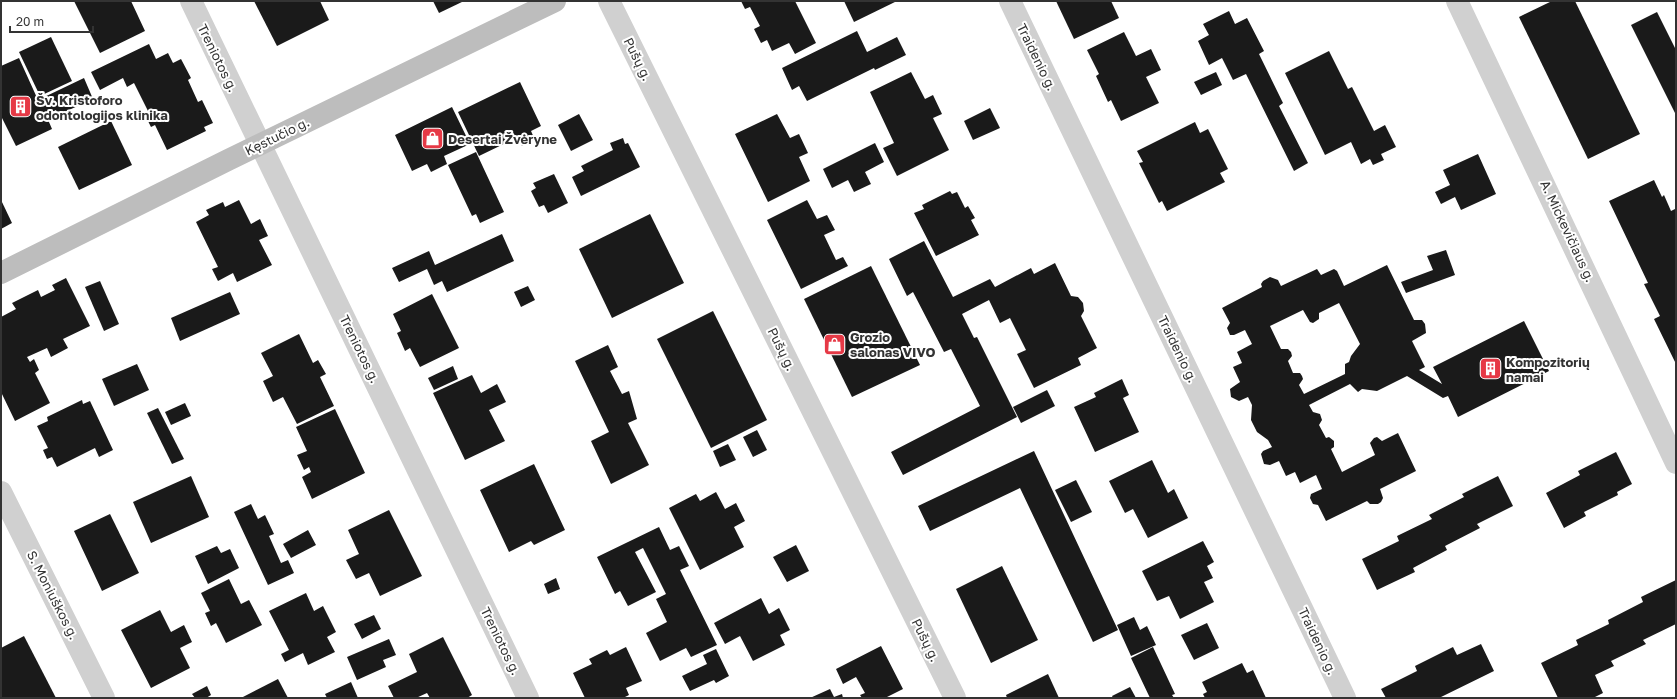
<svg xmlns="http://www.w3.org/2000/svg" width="1677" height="699" viewBox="0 0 1677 699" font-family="'Golos Text',sans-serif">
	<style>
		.building { fill: #1a1a1a; fill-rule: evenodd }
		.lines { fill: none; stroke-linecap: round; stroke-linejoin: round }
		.minor { stroke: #d0d0d0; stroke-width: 22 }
		.secondary { stroke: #bdbdbd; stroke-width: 22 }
		.labels { text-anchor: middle; stroke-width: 4; stroke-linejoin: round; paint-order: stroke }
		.street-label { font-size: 13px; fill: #333; stroke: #fff }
		.poi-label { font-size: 13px; font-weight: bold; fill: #333; stroke: #fff; text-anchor: start }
	</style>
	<rect width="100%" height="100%" fill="#fff"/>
	<g class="building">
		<polygon points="74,1 131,1 145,31 100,53"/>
		<polygon points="254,1 320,1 329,20 277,46"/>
		<polygon points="433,1 464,1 439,13"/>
		<polygon points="741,1 795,1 816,43 795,54 789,43 772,51 767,40 761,43 754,29 760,26 750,7 745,9"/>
		<polygon points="844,1 897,1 854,22"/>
		<polygon points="1056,1 1111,1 1119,18 1074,39"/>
		<polygon points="1552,1 1575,1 1640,134 1588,159 1519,17"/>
		<polygon points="1229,11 1235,24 1247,18 1264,51 1259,54 1283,103 1279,106 1308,163 1294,171 1246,74 1233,80 1222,58 1209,65 1198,41 1209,35 1203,24"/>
		<polygon points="1657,12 1676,50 1676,115 1631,25"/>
		<polygon points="857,31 867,52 897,37 906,55 875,70 874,68 807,101 799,86 792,90 782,68"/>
		<polygon points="1124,32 1136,56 1151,49 1161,70 1146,77 1159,103 1121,121 1111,100 1108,102 1096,76 1099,74 1087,50"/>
		<polygon points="51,37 72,81 40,96 19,52"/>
		<polygon points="149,44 156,59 168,53 173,63 181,59 191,78 188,80 198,102 202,100 213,123 204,127 206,131 167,150 155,125 151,127 145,115 149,113 134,83 127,87 123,78 100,90 91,72"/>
		<polygon points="1329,51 1348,89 1352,87 1374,131 1385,125 1396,147 1381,154 1384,160 1373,165 1370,159 1361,164 1351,142 1325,155 1285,73"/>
		<polygon points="19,58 38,100 84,78 93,99 58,115 56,110 46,115 52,129 16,146 1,116 1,66"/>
		<polygon points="911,72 925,99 933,95 942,114 933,118 949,150 897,176 883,148 894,143 870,92"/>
		<polygon points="1216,72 1222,85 1201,95 1194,82"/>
		<polygon points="520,82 541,126 531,131 535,140 522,146 518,137 479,156 458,112"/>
		<polygon points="452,107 470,144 444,156 447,164 431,172 427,164 412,171 395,135"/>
		<polygon points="990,108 1000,128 973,140 964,121"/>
		<polygon points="579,114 593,140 571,151 558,125"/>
		<polygon points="777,114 790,138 799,134 808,153 799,157 810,181 768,202 735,134"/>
		<polygon points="111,121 132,165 79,190 58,147"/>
		<polygon points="1195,122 1200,133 1208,129 1228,169 1220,173 1225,182 1167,211 1162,201 1159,203 1139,163 1143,162 1137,151"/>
		<polygon points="623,138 625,144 628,143 640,167 581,196 572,177 584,171 581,166 613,150 610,143"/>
		<polygon points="875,143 884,162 865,172 871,184 854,192 848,180 832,188 823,169"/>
		<polygon points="476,152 504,212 480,223 476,214 472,216 448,165"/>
		<polygon points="1478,154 1496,194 1461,210 1455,197 1441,204 1435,192 1450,185 1443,170"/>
		<polygon points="554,174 568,203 548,213 544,205 539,207 531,191 536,188 533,183"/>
		<polygon points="1654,180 1662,197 1664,195 1671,211 1675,209 1676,210 1676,364 1654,319 1660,316 1644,284 1648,283 1609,201"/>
		<polygon points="950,191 952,194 957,192 965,208 968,206 975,218 971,220 979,235 936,256 914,213 924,209 922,205"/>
		<polygon points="1,200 12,223 1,229"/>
		<polygon points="239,200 251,224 260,219 268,236 259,240 272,265 237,282 233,273 218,281 212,269 218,267 196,222 209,215 206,210 223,202 225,207"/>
		<polygon points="807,200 817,219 827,215 835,230 824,235 836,260 843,257 848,266 801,289 767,220"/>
		<polygon points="650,214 684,283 612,318 579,249"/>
		<polygon points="502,234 514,261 447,292 442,281 434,285 427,269 399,282 392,268 429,251 435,265"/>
		<polygon points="924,241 953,297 990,279 995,287 1031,268 1034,274 1055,263 1071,296 1078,297 1083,303 1084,311 1081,316 1097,348 1078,358 1081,365 1034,388 1017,354 1026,350 1010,318 1000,323 989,300 962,314 974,338 977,337 1017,417 903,475 891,452 980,406 951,349 944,352 913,292 907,296 889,259"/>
		<polygon points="1446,250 1455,275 1406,293 1401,282 1433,270 1427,256"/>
		<path d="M1387,265L1414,320H1422L1425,324L1426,333L1412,341L1425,367L1419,370L1442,384L1433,367L1524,321L1549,371L1458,417L1448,396L1443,398L1407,376L1377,391L1362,389L1358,392L1350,384L1309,405L1313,412L1320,414L1322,420L1319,425L1326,438L1329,437L1334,441V447L1331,449L1342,472L1375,455L1370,443L1374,438L1377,437L1382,441L1398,433L1416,471L1380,489L1383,498L1381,502L1378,504H1370L1367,501L1326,521L1318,505L1313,504L1310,498L1311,494L1322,489L1316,475L1300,483L1295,472L1286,476L1279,461L1270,465L1264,464L1261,454L1263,451L1272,447L1268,440L1257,432L1251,420L1252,405L1248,397L1239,401L1231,397L1230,389L1240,382L1233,367L1242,363L1237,352L1252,344L1245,330L1234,335H1230L1227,328L1230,323L1222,308L1262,287L1261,284L1263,281L1270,277L1278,280L1281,286L1317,269L1321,275L1334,269L1337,271L1344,286ZM1339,303L1360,344L1351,356L1349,362L1345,364V374L1304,394L1299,385L1303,379L1302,376L1300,373H1293L1288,361L1292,356L1291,352L1288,349H1281L1270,326L1303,310L1310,322L1313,323L1319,319V313Z"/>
		<polygon points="871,266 920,365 852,397 804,299"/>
		<polygon points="66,278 90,326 63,339 68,348 51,357 47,348 27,357 30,362 34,359 39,370 35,373 50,403 15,421 1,392 1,317 16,309 12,303 38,290 41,297 55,290 52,285"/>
		<polygon points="100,281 119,324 104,331 85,287"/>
		<polygon points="528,286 535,300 521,307 514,292"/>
		<polygon points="230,292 240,314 180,341 171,318"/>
		<polygon points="432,294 459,348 420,367 410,348 405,351 397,333 401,331 393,314"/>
		<polygon points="713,311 767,420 711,448 657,339"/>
		<polygon points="299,334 313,363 318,360 326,374 320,377 334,406 297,424 283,397 273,402 263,381 273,376 261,353"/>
		<polygon points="608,345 618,367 610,371 622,394 629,391 637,419 628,423 649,465 611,484 591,441 609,432 575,361"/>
		<polygon points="137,364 149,390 114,406 102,379"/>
		<polygon points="453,366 458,379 434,390 428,378"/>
		<polygon points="472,375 481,393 497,384 506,402 489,410 505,441 465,460 433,393"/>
		<polygon points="1122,379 1129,395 1123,398 1139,432 1095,452 1074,407 1096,397 1094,393"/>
		<polygon points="1047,390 1055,406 1021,423 1013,407"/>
		<polygon points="82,400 83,404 90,401 113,450 99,457 95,448 57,467 52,457 47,459 43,450 48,448 37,426 48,421 47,417"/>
		<polygon points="185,403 191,416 171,425 165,412"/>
		<polygon points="158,408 184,459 172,464 147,413"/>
		<polygon points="335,409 365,473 312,499 302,477 311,472 309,467 304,470 297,455 307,451 296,427"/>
		<polygon points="757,430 767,450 753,457 743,437"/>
		<polygon points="728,444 736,460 720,467 713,451"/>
		<polygon points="1034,451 1118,630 1093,642 1020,488 930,531 918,506"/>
		<polygon points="1616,452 1632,484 1617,492 1618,495 1584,512 1586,516 1564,528 1546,493 1580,475 1578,471"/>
		<polygon points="1152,460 1168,493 1174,489 1188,518 1148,538 1133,509 1125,513 1109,481"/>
		<polygon points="534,464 565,530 534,545 531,541 509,552 480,490"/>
		<polygon points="191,476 209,517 151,543 133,502"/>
		<polygon points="1498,476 1513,506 1477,524 1480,528 1445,546 1447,550 1413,568 1415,572 1377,590 1362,559 1399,541 1397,536 1432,519 1429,515 1464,497 1462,494"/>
		<polygon points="1076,480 1092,512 1071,522 1055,490"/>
		<polygon points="716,492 725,509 736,503 745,521 734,527 744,547 700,570 669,508 696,494 700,501"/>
		<polygon points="251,504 258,519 265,515 274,534 269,536 281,563 288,560 294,573 268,585 234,512"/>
		<polygon points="389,510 422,576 380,596 369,573 356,579 346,560 359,554 348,530"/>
		<polygon points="110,514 139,573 102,591 74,531"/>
		<polygon points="659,527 670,550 679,546 689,566 680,570 717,645 691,657 686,648 660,661 646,633 667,622 656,599 666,594 643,548 635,552 656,592 628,606 620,591 615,594 597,557"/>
		<polygon points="308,530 316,545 291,558 283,544"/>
		<polygon points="1203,541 1214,562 1207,566 1213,578 1204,582 1214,602 1180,619 1169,596 1157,601 1142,571"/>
		<polygon points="796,545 809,571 787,582 773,557"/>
		<polygon points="217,546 221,553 230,549 239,568 208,584 195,556"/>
		<polygon points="1002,566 1038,640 991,663 956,589"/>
		<polygon points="556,578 560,589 548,594 544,584"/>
		<polygon points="229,579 241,604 249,600 262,625 226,643 216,623 211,626 205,613 210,611 201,593"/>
		<polygon points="1676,580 1676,624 1643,640 1646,644 1611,661 1614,666 1595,675 1603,693 1593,698 1558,698 1541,663 1578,645 1576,640 1609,624 1608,620 1643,602 1641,597"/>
		<polygon points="306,593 314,611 323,606 336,632 327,637 335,652 308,665 303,653 285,662 281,654 289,650 269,611"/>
		<polygon points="761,598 769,614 779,608 790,630 780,635 785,645 753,661 740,636 725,644 714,623"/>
		<polygon points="160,610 171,632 184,625 192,642 180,648 190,668 151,688 121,630"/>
		<polygon points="374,615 381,629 362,639 354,624"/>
		<polygon points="1134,617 1140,630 1147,626 1156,645 1131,656 1117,625"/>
		<polygon points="1207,623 1219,648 1194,660 1181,635"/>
		<polygon points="24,636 56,698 1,698 1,648"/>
		<polygon points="443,637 472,695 467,698 430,698 427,693 416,698 394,698 388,686 417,672 409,654"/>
		<polygon points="389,639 396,655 383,660 386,667 357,680 347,657"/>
		<polygon points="1481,644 1494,671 1439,698 1386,698 1381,689 1417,671 1415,666 1453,647 1457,655"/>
		<polygon points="881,646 903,689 885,698 862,698 860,695 865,693 856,677 843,684 836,669"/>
		<polygon points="626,647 642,681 626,688 629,695 623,698 585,698 573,673 592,664 589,659 607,650 610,655"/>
		<polygon points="1153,647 1175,694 1172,695 1174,698 1150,698 1131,658"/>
		<polygon points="716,649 729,676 716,683 714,680 690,691 682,676 707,664 703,655"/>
		<polygon points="1242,663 1247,673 1253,670 1266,698 1205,698 1203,694 1207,692 1202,682"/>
		<polygon points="1048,674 1059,698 1007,698 1006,695"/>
		<polygon points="278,679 288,698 241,698"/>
		<polygon points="351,682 358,698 327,698 325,694"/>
		<polygon points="207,686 211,695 206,698 195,698 192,694"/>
		<polygon points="1130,687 1136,698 1113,698 1112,696"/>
		<polygon points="830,689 834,697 842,694 843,698 810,698"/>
	</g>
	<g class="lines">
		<g class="minor">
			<polyline points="191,1 528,698"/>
			<polyline points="609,1 955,698"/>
			<polyline points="1010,1 1345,698"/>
			<polyline points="1457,1 1676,463"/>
			<polyline points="1,492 104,698"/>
		</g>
		<polyline class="secondary" points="1,273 228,160 555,1"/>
	</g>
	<defs>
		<symbol id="building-square" viewBox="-11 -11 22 22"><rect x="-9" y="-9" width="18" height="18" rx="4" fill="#e63946" stroke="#fff"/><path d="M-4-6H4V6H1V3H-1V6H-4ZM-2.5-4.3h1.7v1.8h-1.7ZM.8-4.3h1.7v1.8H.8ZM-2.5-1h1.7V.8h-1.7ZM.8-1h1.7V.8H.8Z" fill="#fff"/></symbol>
		<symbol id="shop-square" viewBox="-11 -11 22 22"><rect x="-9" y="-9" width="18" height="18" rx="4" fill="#e63946" stroke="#fff"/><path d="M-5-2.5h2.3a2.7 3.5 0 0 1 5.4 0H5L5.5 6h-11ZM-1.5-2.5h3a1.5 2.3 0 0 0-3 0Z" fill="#fff"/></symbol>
	</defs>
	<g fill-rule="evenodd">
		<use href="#building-square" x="8" y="94" width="25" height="25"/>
		<use href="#shop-square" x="420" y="126" width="25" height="25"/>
		<use href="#shop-square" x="822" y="332" width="25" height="25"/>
		<use href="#building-square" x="1478" y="356" width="25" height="25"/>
	</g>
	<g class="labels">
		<g class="street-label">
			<text transform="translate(1037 57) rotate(64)" y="5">Traidenio g.</text>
			<text transform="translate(218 58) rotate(64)" y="5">Treniotos g.</text>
			<text transform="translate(638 59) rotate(64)" y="5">Pušų g.</text>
			<text transform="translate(277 136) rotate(-26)" y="5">Kęstučio g.</text>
			<text transform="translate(1568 231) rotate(65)" y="5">A. Mickevičiaus g.</text>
			<text transform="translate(360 349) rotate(64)" y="5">Treniotos g.</text>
			<text transform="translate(782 349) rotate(64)" y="5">Pušų g.</text>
			<text transform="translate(1178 349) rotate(64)" y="5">Traidenio g.</text>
			<text transform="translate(53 595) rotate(63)" y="5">S. Moniuškos g.</text>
			<text transform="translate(926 640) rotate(64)" y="5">Pušų g.</text>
			<text transform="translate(501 641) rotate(64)" y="5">Treniotos g.</text>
			<text transform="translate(1318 641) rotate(65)" y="5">Traidenio g.</text>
		</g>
		<g class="poi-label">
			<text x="36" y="105">Šv. Kristoforo<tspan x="36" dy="15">odontologijos klinika</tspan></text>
			<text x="448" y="144">Desertai Žvėryne</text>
			<text x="850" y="342">Grozio<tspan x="850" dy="15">salonas VIVO</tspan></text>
			<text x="1506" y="367">Kompozitorių<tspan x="1506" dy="15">namai</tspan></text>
		</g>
	</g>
	<rect width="1677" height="699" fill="none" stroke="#333333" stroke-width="4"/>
	<path d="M10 26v6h83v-6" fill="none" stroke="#333333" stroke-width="2"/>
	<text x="16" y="26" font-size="12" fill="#333333" stroke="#ffffff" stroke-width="3" paint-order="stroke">20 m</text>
</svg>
